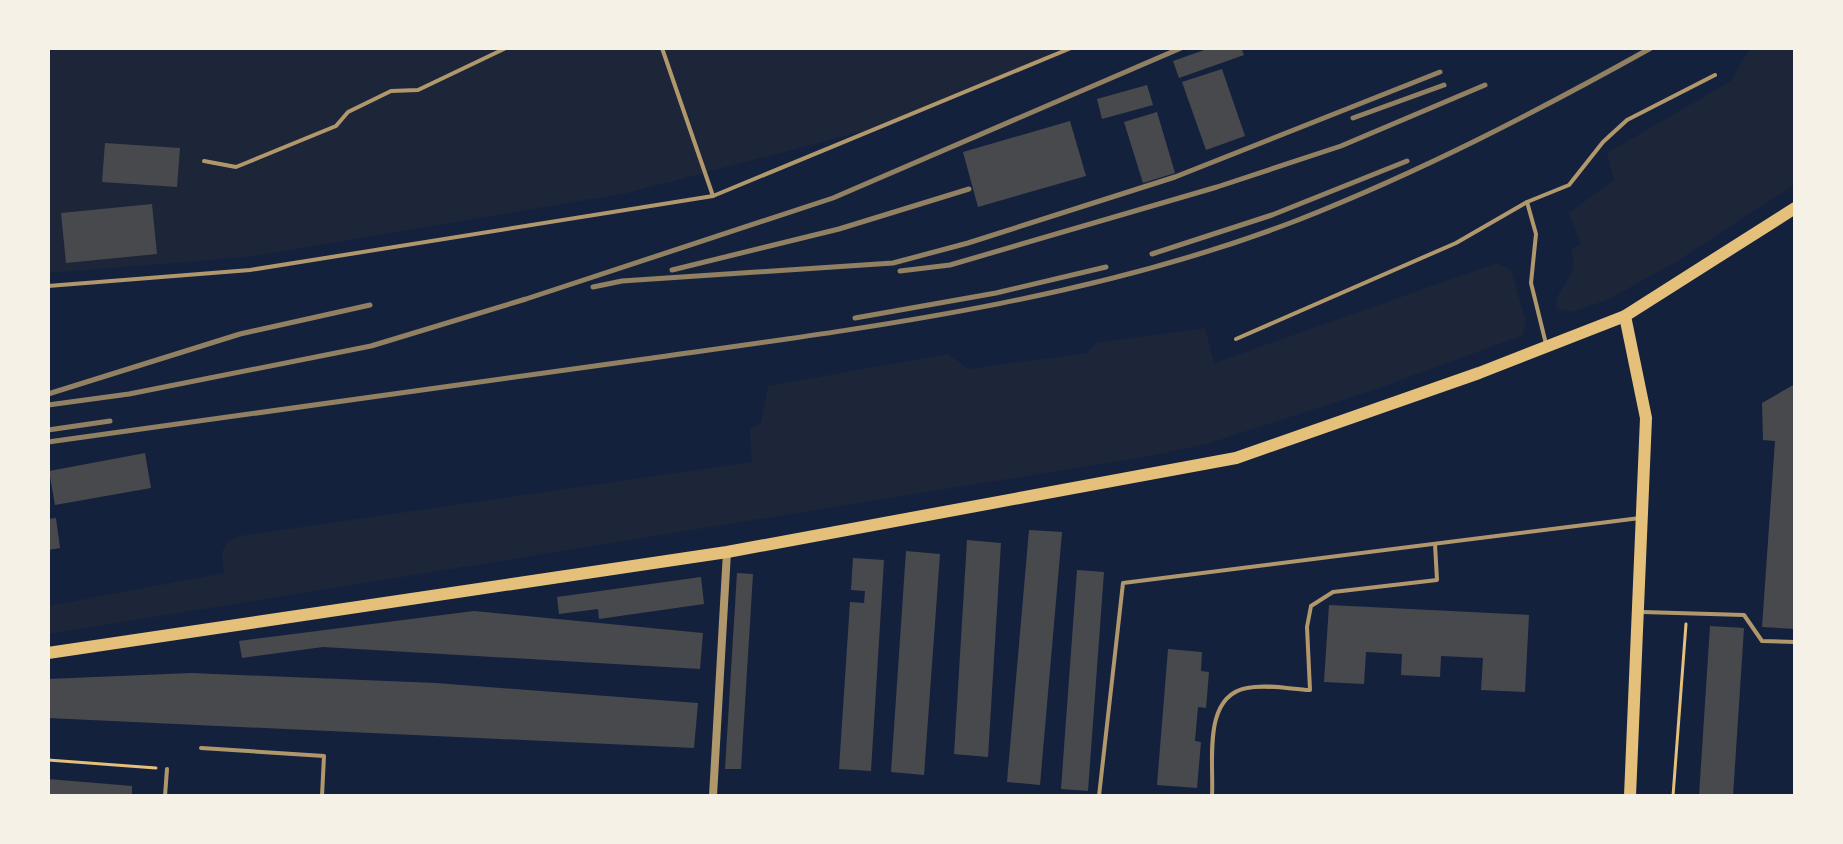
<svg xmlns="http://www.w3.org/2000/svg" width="1843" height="844" viewBox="0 0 1843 844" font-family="'Sofia Sans Condensed',sans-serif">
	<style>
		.green { fill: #1d2539 }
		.building { fill: #48494c }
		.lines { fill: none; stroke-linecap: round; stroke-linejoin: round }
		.path { stroke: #e5c07b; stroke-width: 3 }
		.service { stroke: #b1986c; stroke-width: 4 }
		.minor { stroke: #b1986c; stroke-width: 8 }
		.secondary { stroke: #e5c07b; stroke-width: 12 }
		.rail { stroke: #918062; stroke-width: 5 }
	</style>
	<rect width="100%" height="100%" fill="#14213d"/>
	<g class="green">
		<polygon points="48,48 1080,48 872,129 627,193 248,257 48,273"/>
		<path d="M1750,48H1795V184L1676,262L1607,300L1572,312L1556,308C1556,282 1581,282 1571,248L1581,245L1569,213L1614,180L1607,153L1731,81Z"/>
		<polygon points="1497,263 1511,270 1526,321 1523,335 1379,388 1210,443 1150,456 48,634 48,606 224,573 222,552 228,541 240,536 752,462 750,429 761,423 768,386 948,354 969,369 1087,353 1096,343 1205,328 1214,363"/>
	</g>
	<g class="building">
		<polygon points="1210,48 1241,48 1244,55 1179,78 1173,61"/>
		<polygon points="1222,69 1245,136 1206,150 1182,82"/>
		<polygon points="1147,85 1153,105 1102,119 1097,99"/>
		<polygon points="1157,112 1175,173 1143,183 1124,122"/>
		<polygon points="1070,121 1086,176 978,207 963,152"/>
		<polygon points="105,143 180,148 177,187 102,182"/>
		<polygon points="152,204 157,254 66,263 61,213"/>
		<polygon points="1795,384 1795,629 1762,627 1775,441 1763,440 1762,403"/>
		<polygon points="145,453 151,488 55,505 49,471"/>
		<polygon points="56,518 60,548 48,550 48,519"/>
		<polygon points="1029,530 1062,532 1040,785 1007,782"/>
		<polygon points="967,540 1001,543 988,757 954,754"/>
		<polygon points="906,551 940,554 924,775 891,772"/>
		<polygon points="853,558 884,560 871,771 839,769 850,602 864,603 865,591 851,590"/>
		<polygon points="1077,570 1104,572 1088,791 1061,789"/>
		<polygon points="737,573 753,574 741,769 725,769"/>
		<polygon points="701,577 704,604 599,619 598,609 559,614 557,597"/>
		<polygon points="1329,605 1529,615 1525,692 1481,690 1483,658 1441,656 1440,677 1401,675 1402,654 1366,652 1364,684 1324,682"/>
		<polygon points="474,611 703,633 700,669 323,647 242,658 239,641"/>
		<polygon points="1710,626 1744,628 1733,796 1699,796"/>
		<polygon points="1168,649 1202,652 1201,671 1209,672 1206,708 1198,707 1195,741 1201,742 1197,788 1157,785"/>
		<polygon points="191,673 436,683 698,703 694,748 48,718 48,679"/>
		<polygon points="48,779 132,786 132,796 48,796"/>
	</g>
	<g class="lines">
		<g class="path">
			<polyline points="48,760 156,768"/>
			<polyline points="1673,796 1686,624"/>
		</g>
		<g class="service">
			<polyline points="662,48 713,196"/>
			<polyline points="204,161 236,167 336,126 348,112 391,91 418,90 506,48"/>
			<polyline points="1527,202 1536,234 1531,283 1546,344"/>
			<polyline points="48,286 250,270 713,196 1071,48"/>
			<polyline points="1236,339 1456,243 1527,202 1569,185 1603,142 1627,120 1715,75"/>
			<polyline points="1642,612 1744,615 1762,641 1795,642"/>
			<polyline points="201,748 324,756 322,796"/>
			<polyline points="165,796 167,769"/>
			<polyline points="1099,796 1123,583 1640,518"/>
			<path d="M1212,796C1214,762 1202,696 1247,688C1266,684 1290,689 1310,690L1307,627L1311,606L1333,592L1437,580L1435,544"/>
		</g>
		<polyline class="minor" points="713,796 727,552"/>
		<g class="secondary">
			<polyline points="1625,316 1646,418 1630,796"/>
			<polyline points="48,653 727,552 1236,458 1479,373 1625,316 1795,208"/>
		</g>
		<g class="rail">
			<polyline points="1353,118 1444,85"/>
			<polyline points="1152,254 1272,215 1407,161"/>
			<polyline points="672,270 839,229 969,189"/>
			<polyline points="900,271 950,265 1217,187 1341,146 1485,85"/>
			<polyline points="593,287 622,281 893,263 968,243 1175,177 1440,72"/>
			<polyline points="855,318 996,293 1106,267"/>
			<polyline points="48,394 240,334 370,305"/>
			<polyline points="48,405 129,394 371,346 526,299 833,198 1181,48"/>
			<polyline points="48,430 110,421"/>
			<path d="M48,442C247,414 446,386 645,359C865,328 1088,301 1298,220C1420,172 1536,112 1651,48"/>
		</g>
	</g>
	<rect width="1843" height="844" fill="none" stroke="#f6f1e7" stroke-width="100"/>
</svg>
